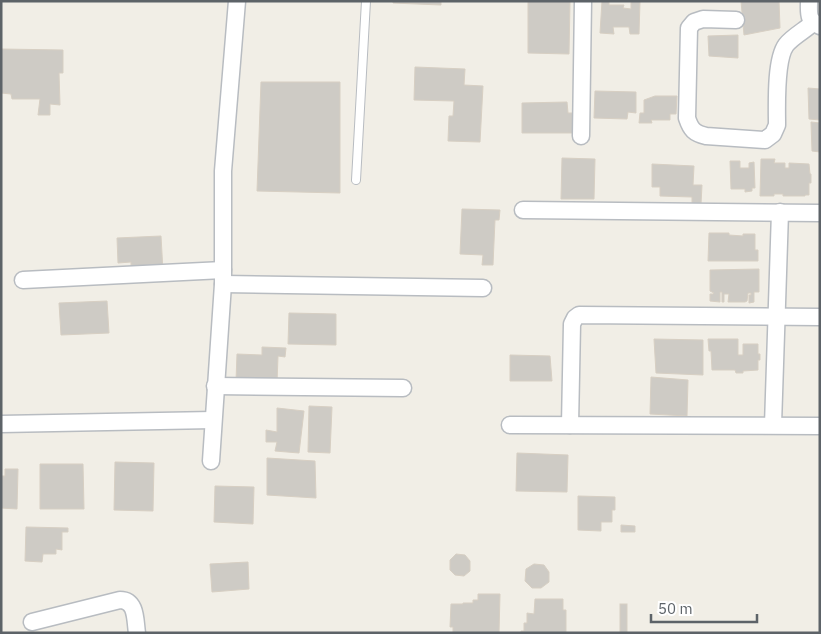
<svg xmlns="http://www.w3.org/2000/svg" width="821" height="634" viewBox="0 0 821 634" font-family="'IBM Plex Sans',sans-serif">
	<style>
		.building { fill: #cecbc5; stroke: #d7cfc3 }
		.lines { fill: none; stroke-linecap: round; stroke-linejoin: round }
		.lane-casing { stroke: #b8bcc1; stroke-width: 10 }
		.street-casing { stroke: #b8bcc1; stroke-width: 19 }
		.lane { stroke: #fff; stroke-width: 8 }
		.street { stroke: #fff; stroke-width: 16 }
	</style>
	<rect width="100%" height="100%" fill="#f1eee6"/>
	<g class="building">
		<polygon points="393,1 441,1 441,5 393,3"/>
		<polygon points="528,1 570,1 569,54 528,53"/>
		<polygon points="602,1 609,1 609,5 624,5 623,8 631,9 631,1 640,1 639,34 630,34 629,27 613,27 614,34 600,33"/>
		<polygon points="741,1 779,1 780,28 744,35"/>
		<polygon points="738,35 738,58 709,56 708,36"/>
		<polygon points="1,49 63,50 63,73 59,73 60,105 50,104 50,115 38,115 40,99 12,99 11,94 1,93"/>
		<polygon points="415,67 465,69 464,85 483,86 480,142 448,141 449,116 453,116 454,101 414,100"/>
		<polygon points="261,82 340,82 340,193 257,191"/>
		<polygon points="808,88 820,89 820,120 809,119"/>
		<polygon points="595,91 636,92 636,113 628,112 627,119 594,118"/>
		<polygon points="655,96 677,96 676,114 670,114 670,120 651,120 652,123 639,123 640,113 644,113 644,100"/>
		<polygon points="567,102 568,113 573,113 573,133 522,133 522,103"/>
		<polygon points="811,122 820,123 820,152 812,151"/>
		<polygon points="562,158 595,159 594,199 561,199"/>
		<polygon points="761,159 775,159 774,163 785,163 785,168 789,168 789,163 809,164 810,174 811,174 811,183 809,183 809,195 805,195 805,196 783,196 783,194 774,194 774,196 760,196"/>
		<polygon points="730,161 740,161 740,168 749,168 749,163 754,162 755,188 752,188 752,191 745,192 745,189 731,189"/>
		<polygon points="652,164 694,166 693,185 702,185 701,204 692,204 692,197 660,196 660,187 652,187"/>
		<polygon points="462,209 500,210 499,220 495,220 493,265 482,265 483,255 460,254"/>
		<polygon points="709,233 729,233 729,235 743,236 743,234 755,234 755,250 758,250 758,261 708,261"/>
		<polygon points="161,236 163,271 131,272 131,262 118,263 117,238"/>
		<polygon points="759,269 759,292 754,292 754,302 749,303 749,295 751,295 751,293 748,293 747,301 745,302 728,302 729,294 724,294 724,302 722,302 722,292 720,292 720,302 710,301 710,294 713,294 714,293 710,291 710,270"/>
		<polygon points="107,301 109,333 61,335 59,303"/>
		<polygon points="289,313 336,314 336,345 288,344"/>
		<polygon points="654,339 703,340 703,375 656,373"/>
		<polygon points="708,339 738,339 738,355 743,355 743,344 758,344 758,354 760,354 760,360 758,360 758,370 743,371 743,373 736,373 735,370 712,370 711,351 709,351"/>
		<polygon points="262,347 286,348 285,357 278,356 277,383 236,381 237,354 262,355"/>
		<polygon points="510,355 550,356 552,381 510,381"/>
		<polygon points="651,377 688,380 687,416 650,414"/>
		<polygon points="309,406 332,407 330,453 308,452"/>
		<polygon points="277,408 304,411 299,453 275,451 277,442 266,442 266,430 277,432"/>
		<polygon points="517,453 568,455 567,492 516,491"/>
		<polygon points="267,458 315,461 316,498 267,495"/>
		<polygon points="115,462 154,463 153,511 114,510"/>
		<polygon points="40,464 83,464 84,509 40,509"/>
		<polygon points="5,469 18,469 17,509 1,508 1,476 5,476"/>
		<polygon points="215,486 254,487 253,524 214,522"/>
		<polygon points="578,496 615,497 615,510 612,510 612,522 601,522 601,531 578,530"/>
		<polygon points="621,525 635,526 635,532 621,532"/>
		<polygon points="26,527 68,528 68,532 62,532 62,550 56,549 56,554 43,554 42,562 25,561"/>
		<polygon points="456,554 465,555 470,561 470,571 464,576 455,575 450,570 450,560"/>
		<polygon points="248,562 249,589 212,592 210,564"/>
		<polygon points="534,564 544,565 549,572 549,582 541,588 532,588 525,581 526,569"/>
		<polygon points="478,594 500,594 499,633 453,633 453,627 450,627 451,604 463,604 463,603 473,603 473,600 478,600"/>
		<polygon points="535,599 563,599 563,610 566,610 566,633 521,633 521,631 524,631 524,623 527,623 527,613 534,614"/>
		<rect x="620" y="604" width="7" height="29"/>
	</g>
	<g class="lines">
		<defs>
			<polyline id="lane" points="356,180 366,1"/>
			<g id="street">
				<path d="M809,1C809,14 807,20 820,26"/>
				<path d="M736,20L703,19L694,22L689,28L687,118C691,130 694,133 706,136L765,140L773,134L777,125C777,106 775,60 786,45C792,37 805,30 813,23"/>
				<polyline points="581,136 583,1"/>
				<polyline points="523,210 820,213"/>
				<polyline points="23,280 223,270"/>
				<polyline points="223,284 483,288"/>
				<polyline points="215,386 403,388"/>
				<polyline points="1,424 213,420"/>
				<polyline points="510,425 820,426"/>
				<polyline points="570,425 572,324 575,318 579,315 820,317"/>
				<polyline points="773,425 780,212"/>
				<polyline points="211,461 223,284 223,171 237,1"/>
				<path d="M32,622L120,600C137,600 135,621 137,633"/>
			</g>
		</defs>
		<use href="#lane" class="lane-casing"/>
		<use href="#street" class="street-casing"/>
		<use href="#lane" class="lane"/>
		<use href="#street" class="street"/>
	</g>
	<rect width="821" height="634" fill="none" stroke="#5d6368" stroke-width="5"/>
	<path d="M651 614v8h106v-8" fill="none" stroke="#5d6368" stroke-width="2.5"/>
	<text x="658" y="614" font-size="15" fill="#5d6368" stroke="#ffffff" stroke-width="4" paint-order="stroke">50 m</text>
</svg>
